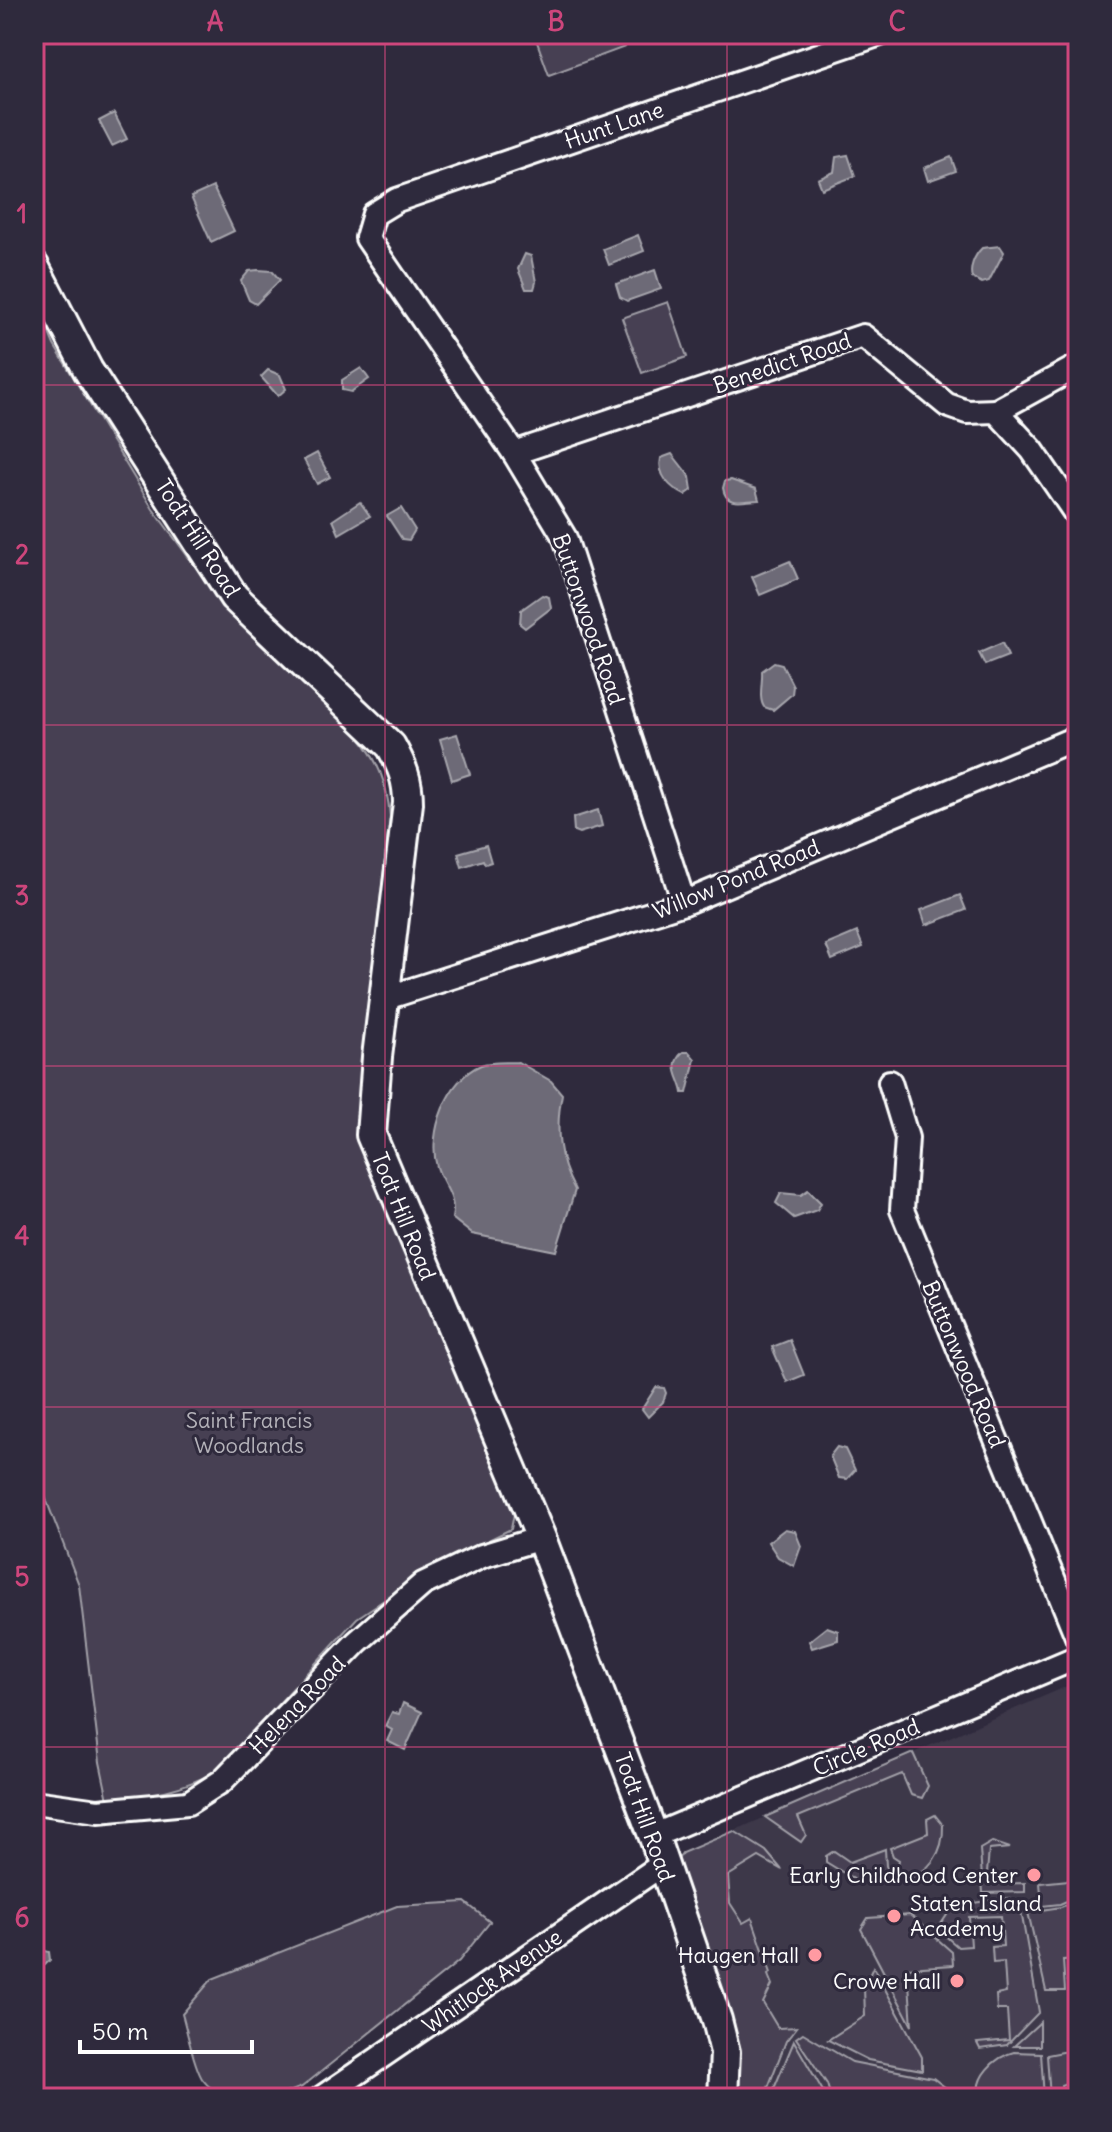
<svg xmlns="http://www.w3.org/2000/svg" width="1112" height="2132" viewBox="0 0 1112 2132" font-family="Delius,sans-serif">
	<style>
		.built { fill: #3c3749 }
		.green { fill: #464152; stroke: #a2a0a8; stroke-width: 2 }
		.water { fill: #6d6a77; stroke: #a7a6ad; stroke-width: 2 }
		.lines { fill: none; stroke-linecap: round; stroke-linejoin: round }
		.minor-casing { stroke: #fff; stroke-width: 28 }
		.tertiary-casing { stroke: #fff; stroke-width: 34 }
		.minor { stroke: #2f2a3d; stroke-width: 22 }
		.tertiary { stroke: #2f2a3d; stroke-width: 28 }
		.grid { fill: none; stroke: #ce467c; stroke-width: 2; stroke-opacity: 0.55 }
		.poi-dot { fill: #ff9aa2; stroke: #2f2a3d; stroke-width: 3 }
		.labels { text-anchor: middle; stroke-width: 6; stroke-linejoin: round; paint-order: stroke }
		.street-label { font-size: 22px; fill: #fff; stroke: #2f2a3d }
		.park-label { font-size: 22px; fill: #b5b3ba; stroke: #2f2a3d }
		.poi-label { font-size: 22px; fill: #fff; stroke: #2f2a3d; text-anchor: end }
		.neatline { fill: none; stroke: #ce467c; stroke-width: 3 }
		.grid-label { font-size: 26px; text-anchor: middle; font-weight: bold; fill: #ce467c }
	</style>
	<rect width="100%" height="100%" fill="#2f2a3d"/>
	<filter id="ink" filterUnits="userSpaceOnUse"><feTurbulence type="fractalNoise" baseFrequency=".0125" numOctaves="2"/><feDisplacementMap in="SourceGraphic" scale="16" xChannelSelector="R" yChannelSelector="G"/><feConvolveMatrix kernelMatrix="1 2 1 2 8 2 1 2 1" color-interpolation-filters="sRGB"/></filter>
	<g filter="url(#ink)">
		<polygon class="built" points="1072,1684 1078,1698 1078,2098 745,2098 746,2074 687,1851"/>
		<g class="green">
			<polygon points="551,34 620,34 625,47 549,75 536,39"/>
			<polygon points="668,302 687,357 642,373 622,318"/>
			<path d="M45,323L54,345L153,509L228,611L357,734C378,760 387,783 390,816L359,1087L363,1150L514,1514L511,1529L435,1566L357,1618L219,1769C183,1791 149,1795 108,1800L100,1762L79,1585L34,1468V325Z"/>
			<polygon points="913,1753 928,1786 922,1798 911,1795 902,1774 798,1817 806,1835 801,1842 765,1817"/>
			<path d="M935,1815L943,1825C944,1853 930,1872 904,1880L897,1869L899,1860L893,1856L890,1848L928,1833L927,1819Z"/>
			<polygon points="734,1831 766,1851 782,1870 759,1857 728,1876 730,1903 743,1923 752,1918 771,1973 768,1975 772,1985 763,2003 778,2028 797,2027 786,2041 764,2098 736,2098 731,2022 724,1995 677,1861 682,1853"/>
			<polygon points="992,1842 1010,1848 989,1850 987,1873 992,1884 1025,1883 1025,1892 983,1893 980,1849"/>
			<polygon points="885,1849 886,1866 895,1879 893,1883 857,1881 826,1862 826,1856 834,1851 850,1862"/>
			<polygon points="1078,1879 1078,1896 1060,1904 1042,1906 1040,1883"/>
			<polygon points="1009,1898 1020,1905 1039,2012 1007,2045 980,2049 977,2043 1009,2040 1007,2010 997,2010 996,1995 1006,1993 1004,1962 993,1963 992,1947 1003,1946 1001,1916 969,1917 971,1946 958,1947 942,1933 941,1924 953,1906"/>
			<polygon points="1078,1900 1078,1959 1063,1960 1065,1991 1046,1991 1028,1912 1061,1907"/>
			<path d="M465,1902L490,1922L459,1961L302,2087C272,2100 226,2109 203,2080C194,2068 187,2030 182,2014L212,1979L397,1906Z"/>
			<polygon points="910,1915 952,1952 953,1965 908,1968 912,2026 861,1929 868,1918"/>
			<polygon points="873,1967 922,2057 922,2070 868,2060 828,2040 865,2016 864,1987"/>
			<polygon points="1040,2022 1040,2046 1014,2046 1038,2024"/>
			<polygon points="803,2033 852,2062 933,2078 959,2098 831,2098 827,2084 796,2038"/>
			<polygon points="794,2041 827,2098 789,2098 782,2093 777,2098 770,2098"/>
			<polygon points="1078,2049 1078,2079 1061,2085 1062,2098 1050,2098 1047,2055"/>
			<path d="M1014,2052L1041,2053L1044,2098H981C971,2079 996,2056 1014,2052Z"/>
		</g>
		<g class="water">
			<polygon points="114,113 127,139 112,146 99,121"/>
			<polygon points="848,155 855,176 822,189 818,179 834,172 836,157"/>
			<polygon points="951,157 956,171 928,181 924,168"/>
			<polygon points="213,187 234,231 211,242 191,197"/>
			<polygon points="638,235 644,251 609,265 603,249"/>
			<path d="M1000,246L1004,252L989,281L982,283L972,278C969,268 974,256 982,248Z"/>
			<polygon points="525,254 531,256 536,282 534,289 526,289 518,269"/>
			<polygon points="258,270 272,271 280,280 256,304 249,300 241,281 249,271"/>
			<polygon points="655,270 661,289 627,301 620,297 616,284"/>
			<polygon points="361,368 369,379 351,392 342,390 342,380"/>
			<polygon points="268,370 280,375 286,389 278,396 261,377"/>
			<polygon points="317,453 330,477 317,484 304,460"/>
			<path d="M672,454L690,477L692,490L685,495C670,488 657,475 661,458Z"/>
			<path d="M731,480L756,489L759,500C744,500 726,508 723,488L725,481Z"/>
			<polygon points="360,502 370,516 339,534 333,520"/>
			<polygon points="401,508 415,530 409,540 402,539 387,516"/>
			<polygon points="790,561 798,579 760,595 752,577"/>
			<polygon points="542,595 549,597 551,608 525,628 520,624 521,610"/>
			<polygon points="1002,643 1008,656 985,665 979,653"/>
			<path d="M774,662L782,664L793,686L792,694L773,710L764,707C758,698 763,682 762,671Z"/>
			<polygon points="457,734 470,774 452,780 440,739"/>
			<polygon points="598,810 602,826 579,833 574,831 573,818"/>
			<polygon points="486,845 491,862 485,864 483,860 462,867 458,853"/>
			<polygon points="960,895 966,910 926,925 921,910"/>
			<polygon points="857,932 863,947 832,960 826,945"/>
			<path d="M683,1052H689L695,1059L687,1093H683C681,1078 667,1066 683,1052Z"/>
			<path d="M518,1062L551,1081L562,1094C555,1129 558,1159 575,1190L556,1251L472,1234L452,1218C457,1197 443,1186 437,1167C427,1134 447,1079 481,1065C491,1061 508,1063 518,1062Z"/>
			<polygon points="808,1190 821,1203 817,1210 794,1218 776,1203 781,1193 801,1195"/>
			<polygon points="790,1340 804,1375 787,1382 772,1347"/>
			<polygon points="656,1387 664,1388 666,1393 663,1402 648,1417 642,1409"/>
			<polygon points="837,1447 845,1449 855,1470 847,1479 839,1478 830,1456"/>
			<polygon points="785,1529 795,1531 801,1546 794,1566 778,1557 768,1542"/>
			<polygon points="827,1627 838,1631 838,1640 812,1648 809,1641"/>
			<polygon points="403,1703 422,1712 405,1750 387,1741 392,1730 385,1726 392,1712 399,1714"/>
			<polygon points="34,1948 49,1952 50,1960 45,1965 34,1965"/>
		</g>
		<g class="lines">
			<defs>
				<g id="minor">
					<polyline points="996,411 1078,366"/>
					<polyline points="514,453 863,336 947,405 967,412 996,411 1032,450 1078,517"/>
					<polyline points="684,903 565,538 514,453 367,238 374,214 397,200 880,34"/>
					<polyline points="386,998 684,903 1078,737"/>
					<polyline points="890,1082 907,1138 902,1210 1078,1639"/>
					<polyline points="34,1802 98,1811 188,1803 222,1781 357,1642 423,1584 482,1556 541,1538"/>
					<polyline points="653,1836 1078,1657"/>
					<polyline points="321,2098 663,1864"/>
				</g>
				<path id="tertiary" d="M34,266L88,370L234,597L391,746C402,766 408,780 408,803L377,1057L371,1135L541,1538L658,1848L717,2020L725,2052L723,2098"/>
			</defs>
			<use href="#minor" class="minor-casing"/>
			<use href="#tertiary" class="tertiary-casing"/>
			<use href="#minor" class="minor"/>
			<use href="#tertiary" class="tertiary"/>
		</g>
	</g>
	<path class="grid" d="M385,34V2098M727,34V2098M34,385H1078M34,725H1078M34,1066H1078M34,1407H1078M34,1747H1078"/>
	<g class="poi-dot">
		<circle cx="1034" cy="1875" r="8"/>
		<circle cx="894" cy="1916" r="8"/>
		<circle cx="815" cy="1955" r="8"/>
		<circle cx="957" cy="1981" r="8"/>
	</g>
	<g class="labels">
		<g class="street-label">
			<text transform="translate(614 125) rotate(-19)" y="8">Hunt Lane</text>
			<text transform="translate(782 363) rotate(-19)" y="8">Benedict Road</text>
			<text transform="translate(198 538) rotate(57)" y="8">Todt Hill Road</text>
			<text transform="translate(589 619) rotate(71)" y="8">Buttonwood Road</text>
			<text transform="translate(736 879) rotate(-22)" y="8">Willow Pond Road</text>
			<text transform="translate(404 1216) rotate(68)" y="8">Todt Hill Road</text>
			<text transform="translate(964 1364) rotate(67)" y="8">Buttonwood Road</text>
			<text transform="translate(297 1705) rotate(-46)" y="8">Helena Road</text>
			<text transform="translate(866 1747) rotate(-23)" y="8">Circle Road</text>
			<text transform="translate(645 1817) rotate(70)" y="8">Todt Hill Road</text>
			<text transform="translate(492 1981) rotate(-35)" y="8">Whitlock Avenue</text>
		</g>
		<g class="park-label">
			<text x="249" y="1428">Saint Francis<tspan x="249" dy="25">Woodlands</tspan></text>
		</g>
		<g class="poi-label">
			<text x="1018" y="1883">Early Childhood Center</text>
			<text x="910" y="1911" text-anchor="start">Staten Island<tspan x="910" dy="25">Academy</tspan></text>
			<text x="799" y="1963">Haugen Hall</text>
			<text x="941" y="1989">Crowe Hall</text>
		</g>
	</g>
	<rect width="1112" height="2132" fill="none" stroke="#2f2a3d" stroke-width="88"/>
	<path d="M80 2040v12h172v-12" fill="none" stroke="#ffffff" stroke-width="4"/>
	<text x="92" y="2040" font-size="24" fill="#ffffff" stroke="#2f2a3d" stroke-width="6" paint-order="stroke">50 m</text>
	<rect x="44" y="44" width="1024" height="2044" class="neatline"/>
	<g class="grid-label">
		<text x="215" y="31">A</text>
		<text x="556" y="31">B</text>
		<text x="897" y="31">C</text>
		<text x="22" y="223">1</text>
		<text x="22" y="564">2</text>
		<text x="22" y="905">3</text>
		<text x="22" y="1245">4</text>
		<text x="22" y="1586">5</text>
		<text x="22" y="1927">6</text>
	</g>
</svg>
